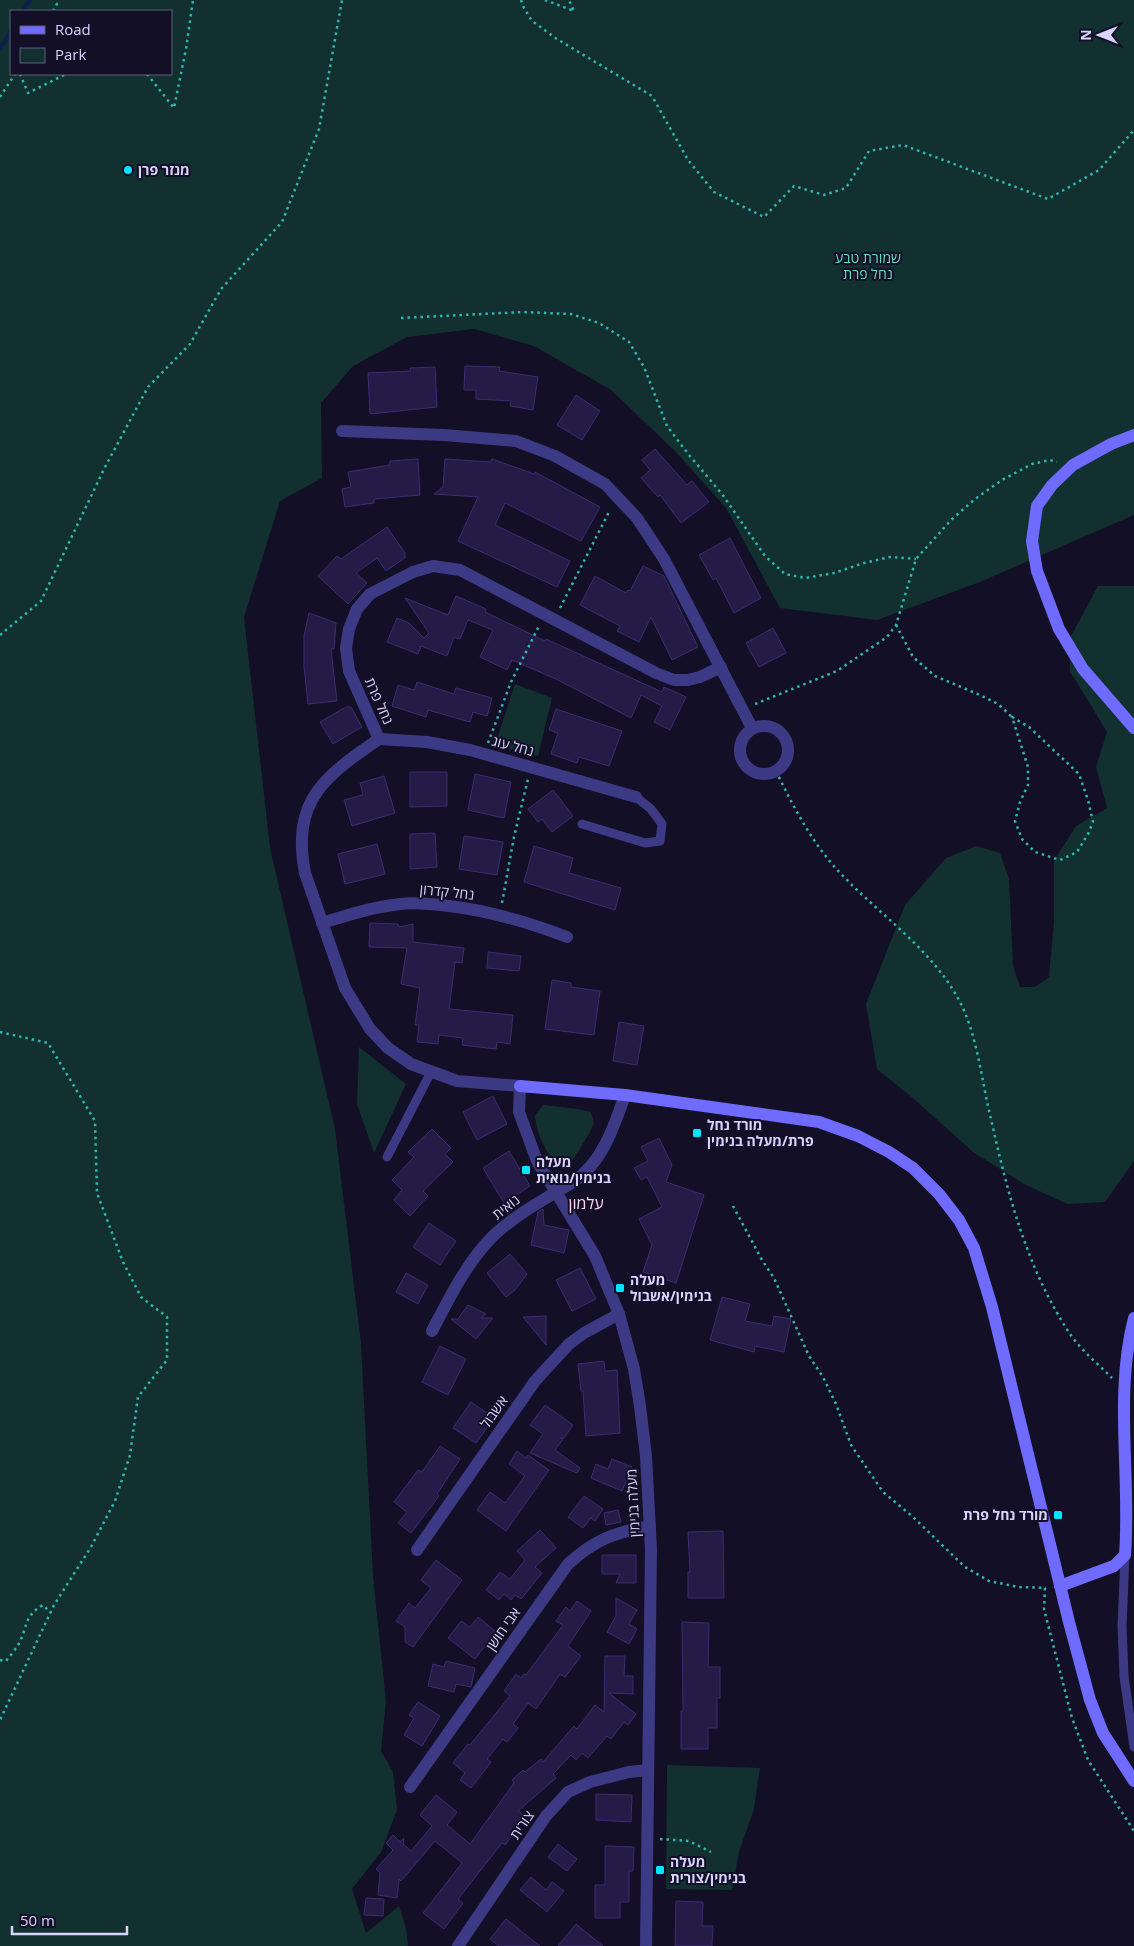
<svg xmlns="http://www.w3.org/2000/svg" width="1134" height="1946" viewBox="0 0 1134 1946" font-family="'Open Sans','Noto Sans Hebrew',sans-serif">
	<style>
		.green { fill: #12302f; fill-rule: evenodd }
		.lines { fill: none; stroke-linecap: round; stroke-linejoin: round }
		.stream { stroke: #0c2248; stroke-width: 4.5 }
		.building { fill: #241b47; stroke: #3b2d73 }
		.path { stroke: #2fb8b0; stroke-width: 2.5; stroke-dasharray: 2.5 4; stroke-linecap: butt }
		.lane { stroke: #3d3a85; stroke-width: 9 }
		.street { stroke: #3d3a85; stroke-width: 12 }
		.secondary { stroke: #6f6bff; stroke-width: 12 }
		.poi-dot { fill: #00e5ff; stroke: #130f26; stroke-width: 2 }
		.labels { text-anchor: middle; stroke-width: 4; stroke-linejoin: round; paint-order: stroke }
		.poi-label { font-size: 14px; font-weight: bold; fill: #d9d4ff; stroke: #130f26; text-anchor: start }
		.park-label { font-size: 14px; fill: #5fe0c0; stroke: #130f26 }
		.street-label { font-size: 14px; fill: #d9d4ff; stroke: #130f26 }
		.quarter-label { font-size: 16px; fill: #ffd6f0; stroke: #130f26 }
	</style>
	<rect width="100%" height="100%" fill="#130f26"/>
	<g class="green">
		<path d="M0,0H1134V515L980,582L877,620L780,608L726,508L676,452L611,390L534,346L474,329L407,337L353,366L321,403L322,478L280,501L244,617L270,848L335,1129L361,1343L373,1576L386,1701L381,1751L393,1772L397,1810L381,1852L352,1889L366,1933L399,1906L406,1928L408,1946H0ZM11,11H171V74H11Z"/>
		<polygon points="1098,586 1134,586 1134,1161 1105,1202 1067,1204 1024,1184 973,1152 914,1099 877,1069 866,1004 905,905 946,858 976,846 1000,853 1009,879 1013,965 1020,987 1035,987 1049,977 1054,921 1054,861 1076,826 1107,808 1096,767 1107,732 1070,671 1070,638"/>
		<polygon points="515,684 552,698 538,756 495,745"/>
		<polygon points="359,1047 406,1084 374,1153 357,1104"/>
		<path d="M543,1105L578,1109L591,1112L594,1123L590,1132L573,1160L565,1166H557C545,1150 537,1135 535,1116Z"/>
		<polygon points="667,1765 760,1768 754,1809 739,1852 732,1890 666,1889"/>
	</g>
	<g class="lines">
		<g class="stream">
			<polyline points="23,11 30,0"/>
			<polyline points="0,49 11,31"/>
		</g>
	</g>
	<g class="building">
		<polygon points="465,366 500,367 499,371 538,377 533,410 510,406 511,401 476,399 476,390 464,390"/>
		<polygon points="435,367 437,407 370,414 368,373 411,371 410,368"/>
		<polygon points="576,395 600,411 582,440 557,425"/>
		<polygon points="655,449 687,485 692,481 709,502 681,523 660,495 658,497 641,478 650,470 642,460"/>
		<polygon points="418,459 420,495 374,499 374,503 345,507 342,489 351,487 348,472 390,465 390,461"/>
		<polygon points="445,459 491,462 492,459 534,474 535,472 600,507 581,541 505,503 495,525 570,561 557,587 458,541 478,497 434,494 443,487"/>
		<polygon points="387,527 405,553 405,558 386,571 377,558 356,573 367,583 348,604 318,576 337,556 341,559"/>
		<polygon points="730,538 761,598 734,613 716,578 713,580 699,555"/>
		<polygon points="643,566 664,576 698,647 672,660 651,617 639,642 617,631 620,626 580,605 595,576 626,593 628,590 630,591"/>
		<polygon points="456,596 486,609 485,612 545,641 546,639 662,692 664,687 686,697 670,730 654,722 662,706 641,695 631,718 556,679 512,660 507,670 480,657 493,630 468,620 460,639 454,637 447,656 421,646 418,654 387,642 397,618 409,623 424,638 429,633 405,598 448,615"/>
		<polygon points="309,613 336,623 334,649 331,649 337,701 308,704 304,667 304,636"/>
		<polygon points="773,628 786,653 759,667 746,643"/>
		<polygon points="417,682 454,694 456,688 492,698 487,716 473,712 470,722 428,710 426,717 392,706 398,685 414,690"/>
		<polygon points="346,707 351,707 362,727 333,744 320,722"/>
		<polygon points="556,709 622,731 609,766 579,757 577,763 551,754 558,733 549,730"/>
		<polygon points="410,772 447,772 447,806 410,807"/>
		<polygon points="475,774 511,782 504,818 468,810"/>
		<polygon points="384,776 395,813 352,826 344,800 363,795 360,783"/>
		<polygon points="553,790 573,816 552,832 542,819 538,822 528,809"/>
		<polygon points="435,833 437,867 410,869 410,834"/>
		<polygon points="464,836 503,842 497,875 459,869"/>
		<polygon points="377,844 385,874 345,884 338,854"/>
		<polygon points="534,846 573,858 569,873 621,888 615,910 524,882"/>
		<polygon points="370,923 398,924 399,927 413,924 413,942 464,948 462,963 455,962 449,1009 513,1015 510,1044 497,1042 496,1049 462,1045 463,1038 439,1035 438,1044 417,1042 419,1025 415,1025 420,988 401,984 407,948 369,947"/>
		<polygon points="488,952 521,956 519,971 487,968"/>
		<polygon points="552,980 571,983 571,987 600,991 594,1035 545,1029"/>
		<polygon points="619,1022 644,1026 637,1065 613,1061"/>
		<polygon points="493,1096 507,1124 477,1140 463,1112"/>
		<polygon points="432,1129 451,1148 445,1154 453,1162 423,1191 428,1196 410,1216 394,1200 402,1190 392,1180 414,1157 408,1152"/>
		<polygon points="659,1138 672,1165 666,1182 704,1195 676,1283 643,1272 652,1245 639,1219 662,1207 647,1177 641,1180 634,1168 648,1161 641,1147"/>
		<polygon points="509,1151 530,1186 504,1203 483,1168"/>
		<polygon points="543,1209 544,1225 569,1230 564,1253 531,1245 538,1212"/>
		<polygon points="429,1223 456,1241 440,1265 413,1247"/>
		<polygon points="510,1254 527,1274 515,1290 506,1297 487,1273"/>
		<polygon points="580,1268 596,1299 572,1311 556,1280"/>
		<polygon points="406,1273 428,1285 418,1304 396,1292"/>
		<polygon points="722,1297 750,1304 745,1321 772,1326 774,1316 791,1319 784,1352 755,1346 754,1352 710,1340"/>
		<polygon points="468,1305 486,1314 481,1318 493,1318 476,1339 451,1319 458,1319"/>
		<polygon points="546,1316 546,1345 523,1317"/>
		<polygon points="440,1346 466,1359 448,1395 422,1382"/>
		<polygon points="604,1361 605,1371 617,1370 620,1433 586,1436 583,1391 581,1391 578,1364"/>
		<polygon points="471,1402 494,1418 476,1443 453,1428"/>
		<polygon points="545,1405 573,1425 564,1438 560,1438 563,1439 555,1450 580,1468 577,1473 530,1453 543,1434 530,1425"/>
		<polygon points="440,1446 460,1459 437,1494 439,1496 411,1533 398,1523 407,1512 394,1502 418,1470 422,1472"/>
		<polygon points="517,1451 526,1458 528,1455 549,1470 506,1531 477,1510 490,1492 505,1503 525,1476 509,1464"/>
		<polygon points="612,1459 632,1467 622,1491 591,1478 596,1464 608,1469"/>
		<polygon points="584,1496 603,1509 595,1521 591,1518 583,1528 568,1517"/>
		<polygon points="618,1510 621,1522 606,1525 604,1513"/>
		<polygon points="540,1530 556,1548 535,1567 542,1573 521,1599 515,1595 511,1600 504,1594 499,1600 486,1590 500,1572 510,1579 525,1560 517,1551"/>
		<polygon points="723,1531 724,1598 688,1598 688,1572 690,1572 688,1532"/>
		<polygon points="602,1555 636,1555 636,1583 616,1583 620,1574 602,1574"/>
		<polygon points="436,1560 462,1580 413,1647 405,1642 405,1627 396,1621 409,1603 415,1608 431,1588 421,1580"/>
		<polygon points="616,1598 637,1610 629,1624 637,1629 629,1644 607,1632 616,1616"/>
		<polygon points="577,1601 591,1611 568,1646 581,1656 565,1677 560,1674 536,1709 528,1703 513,1724 518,1728 507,1742 503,1739 487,1759 491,1762 471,1788 460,1780 465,1773 453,1763 468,1744 470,1745 510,1696 504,1691 516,1674 521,1678 524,1674 526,1675 563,1625 556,1621 566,1607 570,1611"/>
		<polygon points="478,1617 496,1632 475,1659 448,1638 461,1621 470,1627"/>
		<polygon points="682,1622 709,1623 708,1667 720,1667 720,1698 717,1698 717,1728 708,1728 708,1749 681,1749 681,1711 683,1711"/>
		<polygon points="605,1656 625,1656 624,1676 633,1676 633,1694 609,1693 636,1714 628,1725 624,1722 611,1739 607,1736 588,1758 582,1753 576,1760 571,1755 553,1774 556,1778 518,1811 526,1817 505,1845 502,1843 458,1899 463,1903 444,1929 423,1913 462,1863 435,1841 401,1881 399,1879 397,1898 378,1895 380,1873 376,1869 393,1850 386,1843 393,1835 400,1842 404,1838 403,1844 411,1851 432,1826 420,1815 436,1795 457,1812 447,1825 470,1844 514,1783 512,1780 523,1770 525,1772 541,1759 543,1762 574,1726 577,1729 595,1705 604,1712"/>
		<polygon points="446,1661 475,1668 471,1687 456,1684 454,1692 428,1686 433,1664 444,1667"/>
		<polygon points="418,1702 440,1716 422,1746 404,1735 414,1718 409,1715"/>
		<polygon points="596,1794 632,1795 631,1822 596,1820"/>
		<polygon points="558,1844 577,1859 567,1871 548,1857"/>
		<polygon points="605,1846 634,1847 633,1871 629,1871 629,1902 620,1902 620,1918 595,1918 595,1885 605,1885"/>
		<polygon points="531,1877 546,1890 552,1882 564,1891 547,1912 520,1890"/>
		<polygon points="366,1898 384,1899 383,1916 364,1915"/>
		<polygon points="676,1901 703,1902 702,1926 713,1926 712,1946 675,1946"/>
		<polygon points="506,1919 540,1946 499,1946 490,1939"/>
		<polygon points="576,1924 603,1946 558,1946"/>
	</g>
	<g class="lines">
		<g class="path">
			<polyline points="521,0 524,8 532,21 557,39 652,96 688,160 714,192 764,217 794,186 824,195 846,188 869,151 903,145 1048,199 1099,170 1134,130"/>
			<polyline points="545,0 574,11 569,0"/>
			<polyline points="53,11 59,0"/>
			<polyline points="20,74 28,93 66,74"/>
			<polyline points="147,74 174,108 186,49 193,0"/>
			<polyline points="0,97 15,74"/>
			<polyline points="401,318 523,312 571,314 599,323 629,342 644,367 667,426 689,455 722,494 765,556 785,574 805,578 834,573 864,563 890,557 916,559"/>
			<polyline points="560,608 610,510"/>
			<polyline points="896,625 913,657 935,676 980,695 998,704 1012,717"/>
			<polyline points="0,635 41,601 105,467 148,387 190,344 221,289 282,222 319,129 342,0"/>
			<polyline points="755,704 837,671 887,637 896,625 916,559 951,520 975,499 1002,480 1032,464 1050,460 1057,462"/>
			<polygon points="1012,717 1029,727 1079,774 1088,800 1093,822 1088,834 1077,852 1060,860 1035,852 1022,839 1015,821 1020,802 1028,785 1028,767"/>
			<polyline points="488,743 511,682 539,626"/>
			<path d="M776,771C795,810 814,847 845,878C885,919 936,953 962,1006C978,1040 982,1083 991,1119C1008,1195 1027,1269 1070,1334C1081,1350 1098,1364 1112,1378"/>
			<polyline points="502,903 514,837 528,779"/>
			<polyline points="0,1032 48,1043 95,1121 97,1193 123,1262 141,1297 167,1317 167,1360 138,1397 130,1455 115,1501 91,1547 54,1605 0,1720"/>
			<polyline points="733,1206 762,1260 774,1278 809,1356 823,1377 836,1404 851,1445 883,1492 912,1516 965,1567 989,1581 1018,1587 1046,1588"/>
			<polyline points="1045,1588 1044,1609 1072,1718 1088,1760 1134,1831"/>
			<path d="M0,1660L6,1661C10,1656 15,1650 18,1645C28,1628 23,1616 43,1605L51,1613"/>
			<polyline points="660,1839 689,1841 711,1852"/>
		</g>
		<g class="lane">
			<polyline points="582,824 645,843 660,841 662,824 651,809 636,797"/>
			<polyline points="387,1157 431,1072"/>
			<polyline points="1125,1555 1122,1626 1124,1676 1134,1747"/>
		</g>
		<g class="street">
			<polyline points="342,431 444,435 516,441 555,456 605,484 637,518 664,559 752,728"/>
			<circle cx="764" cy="750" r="24"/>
			<path d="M379,739C325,776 291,800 305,873L345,988L370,1029L388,1048L411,1064L457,1081L520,1086L519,1112L537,1161L595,1256L619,1314L634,1369L640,1406L646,1456L651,1549L646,1946"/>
			<polyline points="379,739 349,671 346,648 349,629 357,609 370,594 413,572 433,566 460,570 656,673 674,680 688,680 700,677 721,667"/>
			<polyline points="379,739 427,742 470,750 636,797"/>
			<path d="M322,923C348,915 373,907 400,904C416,902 433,904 449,906C491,911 528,922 567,937"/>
			<path d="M432,1331C450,1297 466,1263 494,1235C518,1213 545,1199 573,1182C602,1163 614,1127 625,1095"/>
			<polyline points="417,1550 535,1381 569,1344 584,1333 619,1314"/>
			<path d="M410,1787L568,1564C596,1539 613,1533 650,1526"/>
			<polyline points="458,1946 546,1816 568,1792 590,1782 629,1772 648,1770"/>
		</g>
		<g class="secondary">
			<polyline points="1134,435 1111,444 1073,465 1052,485 1037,506 1032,541 1037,571 1059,629 1083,669 1134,728"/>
			<polyline points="520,1086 625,1095 819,1122 858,1136 889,1152 913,1168 939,1194 959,1220 974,1248 992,1307 1069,1622 1090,1700 1103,1733 1134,1781"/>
			<path d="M1060,1586L1114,1566L1125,1555C1131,1476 1114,1395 1134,1318"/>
		</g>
	</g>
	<g class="poi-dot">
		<circle cx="128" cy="170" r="5"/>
		<rect x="692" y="1128" width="10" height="10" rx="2.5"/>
		<rect x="521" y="1165" width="10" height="10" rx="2.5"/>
		<rect x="615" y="1283" width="10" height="10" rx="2.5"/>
		<rect x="1053" y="1510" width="10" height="10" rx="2.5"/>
		<rect x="655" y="1865" width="10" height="10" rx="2.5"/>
	</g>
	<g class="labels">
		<g class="poi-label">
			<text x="138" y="175">מנזר פרן</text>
			<text x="707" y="1130">מורד נחל<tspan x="707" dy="16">פרת/מעלה בנימין</tspan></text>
			<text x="536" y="1167">מעלה<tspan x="536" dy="16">בנימין/נואית</tspan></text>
			<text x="630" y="1285">מעלה<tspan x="630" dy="16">בנימין/אשבול</tspan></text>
			<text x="1048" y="1520" text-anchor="end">מורד נחל פרת</text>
			<text x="670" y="1867">מעלה<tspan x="670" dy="16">בנימין/צורית</tspan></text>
		</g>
		<g class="park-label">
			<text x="868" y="263">שמורת טבע<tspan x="868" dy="16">נחל פרת</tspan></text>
		</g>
		<g class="street-label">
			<text transform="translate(379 701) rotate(66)" y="5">נחל פרת</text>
			<text transform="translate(513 746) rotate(15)" y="5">נחל עוג</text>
			<text transform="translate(447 892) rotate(6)" y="5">נחל קדרון</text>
			<text transform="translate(506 1207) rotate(-38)" y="5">נואית</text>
			<text transform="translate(494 1412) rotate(-55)" y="5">אשבול</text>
			<text transform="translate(633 1503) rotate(-93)" y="5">מעלה בנימין</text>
			<text transform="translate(503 1629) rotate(-55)" y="5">אבי חושן</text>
			<text transform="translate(522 1825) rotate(-56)" y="5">צורית</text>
		</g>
		<g class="quarter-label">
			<text x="586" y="1209">עלמון</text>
		</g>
	</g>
	<rect x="10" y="10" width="162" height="65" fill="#130f26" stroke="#625e7d"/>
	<rect x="20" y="26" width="25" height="8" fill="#6f6bff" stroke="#625e7d"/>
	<text x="55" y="35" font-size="15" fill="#d9d4ff">Road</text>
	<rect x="20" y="48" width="25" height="15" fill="#12302f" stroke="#625e7d"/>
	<text x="55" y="60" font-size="15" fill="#d9d4ff">Park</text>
	<g transform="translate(1099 35) rotate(270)" stroke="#130f26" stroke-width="4" paint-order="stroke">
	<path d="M0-4L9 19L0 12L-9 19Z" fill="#d9d4ff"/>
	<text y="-8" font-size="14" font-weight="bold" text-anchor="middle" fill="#d9d4ff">N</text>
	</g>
	<path d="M12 1926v8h115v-8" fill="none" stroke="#d9d4ff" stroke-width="2.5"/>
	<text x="20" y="1926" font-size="15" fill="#d9d4ff" stroke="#130f26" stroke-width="4" paint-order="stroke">50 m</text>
</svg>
